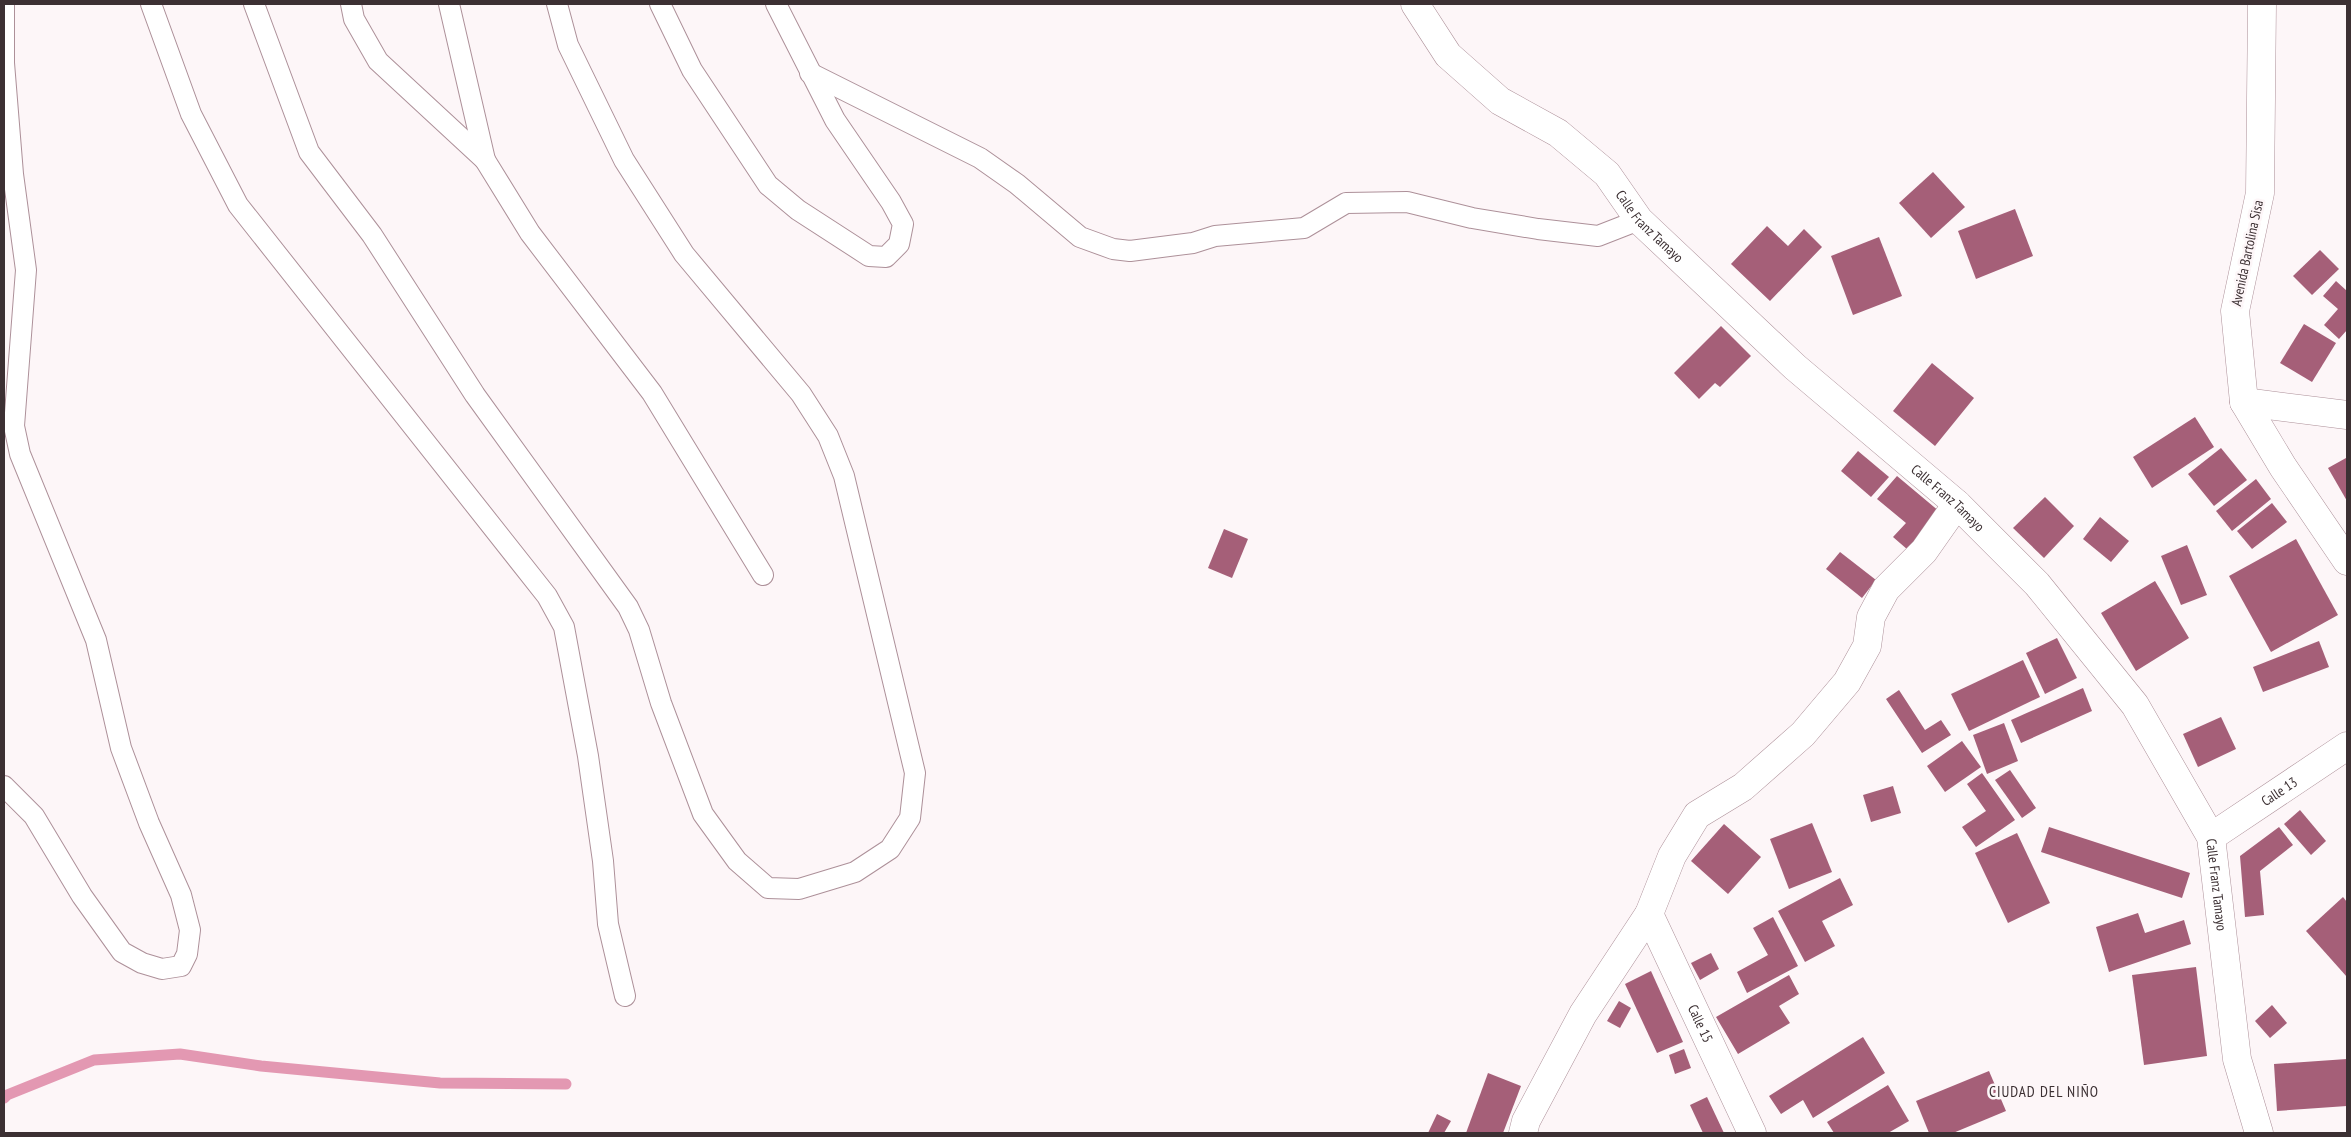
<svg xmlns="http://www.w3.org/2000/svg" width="2351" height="1137" viewBox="0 0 2351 1137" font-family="'PT Sans Narrow',sans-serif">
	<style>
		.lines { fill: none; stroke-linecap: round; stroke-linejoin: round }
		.stream { stroke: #e398b2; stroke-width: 11 }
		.building { fill: #a55f78 }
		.service-casing { stroke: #ad9099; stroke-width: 22 }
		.minor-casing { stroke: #ad9099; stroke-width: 29 }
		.tertiary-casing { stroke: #ad9099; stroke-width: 29 }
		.service { stroke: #fff; stroke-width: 20 }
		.minor { stroke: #fff; stroke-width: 28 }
		.tertiary { stroke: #fff; stroke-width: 28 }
		.labels { text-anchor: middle; stroke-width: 5; stroke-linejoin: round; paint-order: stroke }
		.street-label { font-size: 14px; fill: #3c3033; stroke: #fdf6f8 }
		.neighbourhood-label { font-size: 15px; letter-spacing: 1px; fill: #3c3033; stroke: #fdf6f8 }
	</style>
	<rect width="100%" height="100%" fill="#fdf6f8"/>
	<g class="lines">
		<polyline class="stream" points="4,1098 7,1095 94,1060 180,1054 261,1066 440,1083 566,1084"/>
	</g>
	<g class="building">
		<polygon points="1933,172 1965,207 1931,238 1899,203"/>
		<polygon points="2015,209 2033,256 1976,279 1958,231"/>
		<polygon points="1767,226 1788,246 1804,229 1822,247 1770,301 1731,264"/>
		<polygon points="1879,237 1902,296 1853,315 1831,256"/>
		<polygon points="2320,250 2339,269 2312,295 2293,276"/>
		<polygon points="2336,281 2347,291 2347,330 2339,339 2324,325 2338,309 2323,296"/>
		<polygon points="2304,324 2336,343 2312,382 2280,363"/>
		<polygon points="1721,326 1751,356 1720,387 1715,383 1699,399 1674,373"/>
		<polygon points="1932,363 1974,398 1935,446 1893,411"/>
		<polygon points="2195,417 2214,447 2152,488 2133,457"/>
		<polygon points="2221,448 2247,480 2214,506 2188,474"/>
		<polygon points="1858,451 1889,477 1871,497 1841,471"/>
		<polygon points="2346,458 2347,459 2347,501 2328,468"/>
		<polygon points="1897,476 1940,512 1908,550 1893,537 1906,523 1877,499"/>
		<polygon points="2256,479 2271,499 2232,531 2216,511"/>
		<polygon points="2045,497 2074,526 2044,558 2013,528"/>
		<polygon points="2272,503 2287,522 2252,549 2237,531"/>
		<polygon points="2100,517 2129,541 2111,562 2083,539"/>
		<polygon points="1224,529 1248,539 1232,578 1208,568"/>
		<polygon points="2296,539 2338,615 2271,652 2229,576"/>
		<polygon points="2187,545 2207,595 2181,605 2161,556"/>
		<polygon points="1840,552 1876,580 1862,598 1826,569"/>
		<polygon points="2155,581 2189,638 2136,671 2101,613"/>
		<polygon points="2057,638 2077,678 2045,694 2026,653"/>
		<polygon points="2319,641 2329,667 2263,692 2253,667"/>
		<polygon points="2023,660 2040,697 1969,731 1951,694"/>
		<polygon points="2083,688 2092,711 2021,743 2011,720"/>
		<polygon points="1899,690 1925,730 1941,720 1951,735 1922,753 1886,699"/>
		<polygon points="2221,717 2236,749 2198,767 2183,734"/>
		<polygon points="2004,723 2018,761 1987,774 1973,735"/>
		<polygon points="1962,741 1981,767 1945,792 1927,766"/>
		<polygon points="2010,770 2036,808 2022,818 1995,780"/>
		<polygon points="1982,773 2015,820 1976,847 1962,827 1986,811 1967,784"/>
		<polygon points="1893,786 1901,813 1871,822 1863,795"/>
		<polygon points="2300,810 2326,841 2311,855 2284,824"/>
		<polygon points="1812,823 1832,872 1789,889 1770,839"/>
		<polygon points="1724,824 1761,857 1728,894 1691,861"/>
		<polygon points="2049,827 2190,873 2182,898 2041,852"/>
		<polygon points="2279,827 2293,845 2260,871 2264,915 2245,917 2240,856"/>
		<polygon points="2017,833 2050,903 2008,923 1975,853"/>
		<polygon points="1840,878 1853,905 1822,921 1835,946 1805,962 1778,911"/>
		<polygon points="2343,897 2347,902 2347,977 2306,931"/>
		<polygon points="2138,913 2145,933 2184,920 2191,944 2109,972 2096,927"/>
		<polygon points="1773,917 1798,966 1747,993 1737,972 1768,955 1753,928"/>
		<polygon points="1711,953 1719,969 1700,980 1691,963"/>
		<polygon points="2196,967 2207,1056 2144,1065 2132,975"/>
		<polygon points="1651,971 1683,1042 1657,1053 1625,984"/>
		<polygon points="1789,975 1799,994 1779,1006 1790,1023 1738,1054 1716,1017"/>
		<polygon points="1619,1001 1631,1008 1620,1028 1607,1021"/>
		<polygon points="2272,1005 2287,1023 2270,1038 2255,1021"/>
		<polygon points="1863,1037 1885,1073 1813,1118 1803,1100 1781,1114 1769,1096"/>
		<polygon points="1684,1049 1691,1068 1675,1074 1669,1055"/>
		<polygon points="2347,1059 2347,1106 2277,1111 2274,1064"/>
		<polygon points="1989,1071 2006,1111 1953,1133 1929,1133 1916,1101"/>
		<polygon points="1488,1073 1521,1086 1503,1133 1466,1133"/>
		<polygon points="1888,1085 1909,1121 1888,1133 1834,1133 1827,1122"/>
		<polygon points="1707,1097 1724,1133 1703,1133 1690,1105"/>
		<polygon points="1437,1114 1451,1121 1444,1133 1428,1133"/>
	</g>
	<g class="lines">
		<defs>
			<g id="service">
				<polyline points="151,4 191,114 238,205 547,596 564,627 588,756 603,861 608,924 625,996"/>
				<polyline points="254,4 309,152 372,235 475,395 628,607 639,630 661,703 703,814 737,861 768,888 799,889 855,872 890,849 910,818 915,773 844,476 828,436 801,394 684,254 624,160 568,45 557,4"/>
				<polyline points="351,4 354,19 378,61 485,160 530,233 652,393 763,575"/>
				<polyline points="449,4 485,160"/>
				<polyline points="660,4 692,70 768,185 798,210 869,256 886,257 899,244 903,224 891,202 835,120 776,4"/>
				<polyline points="810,73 980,158 1017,184 1080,237 1113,249 1130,251 1193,243 1215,236 1304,228 1346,203 1407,202 1472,218 1538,229 1598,236 1639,220"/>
				<polyline points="4,786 34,816 82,896 122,952 142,963 162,969 181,966 187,954 190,930 181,895 149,823 121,748 96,640 20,454 14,426 26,270 13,174 4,63 4,4"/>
			</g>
			<g id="minor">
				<path id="s1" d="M1415,4L1448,55L1500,101L1558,133L1607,174L1639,220L1795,367L1957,504L2037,584L2135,705L2211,837L2237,1059L2259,1133"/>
				<polyline points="2244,402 2347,415"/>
				<path id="s2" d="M2211,837L2347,746"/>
				<path id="s3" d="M1649,914L1752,1133"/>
				<polyline points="1523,1133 1526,1121 1583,1014 1649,914 1672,856 1697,815 1743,787 1803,734 1847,682 1867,646 1871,617 1886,589 1924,551 1957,504"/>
			</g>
			<polyline id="tertiary" points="2262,4 2260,193 2235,311 2244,402 2283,467 2347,561"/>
		</defs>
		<use href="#service" class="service-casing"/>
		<use href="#minor" class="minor-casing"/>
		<use href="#tertiary" class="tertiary-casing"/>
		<use href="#service" class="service"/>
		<use href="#minor" class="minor"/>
		<use href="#tertiary" class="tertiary"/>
	</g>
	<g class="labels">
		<g class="street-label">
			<text dy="5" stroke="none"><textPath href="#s1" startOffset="328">Calle Franz Tamayo</textPath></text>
			<text transform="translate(2247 253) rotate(-78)" y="5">Avenida Bartolina Sisa</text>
			<text dy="5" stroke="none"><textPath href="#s1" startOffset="732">Calle Franz Tamayo</textPath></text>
			<text dy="5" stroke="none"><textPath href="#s2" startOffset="82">Calle 13</textPath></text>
			<text dy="5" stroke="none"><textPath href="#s1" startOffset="1212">Calle Franz Tamayo</textPath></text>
			<text dy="5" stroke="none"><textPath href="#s3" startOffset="121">Calle 15</textPath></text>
		</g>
		<g class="neighbourhood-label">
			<text x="2044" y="1097">CIUDAD DEL NIÑO</text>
		</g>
	</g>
	<rect width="2351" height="1137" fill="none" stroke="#3c3033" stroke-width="10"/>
</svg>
